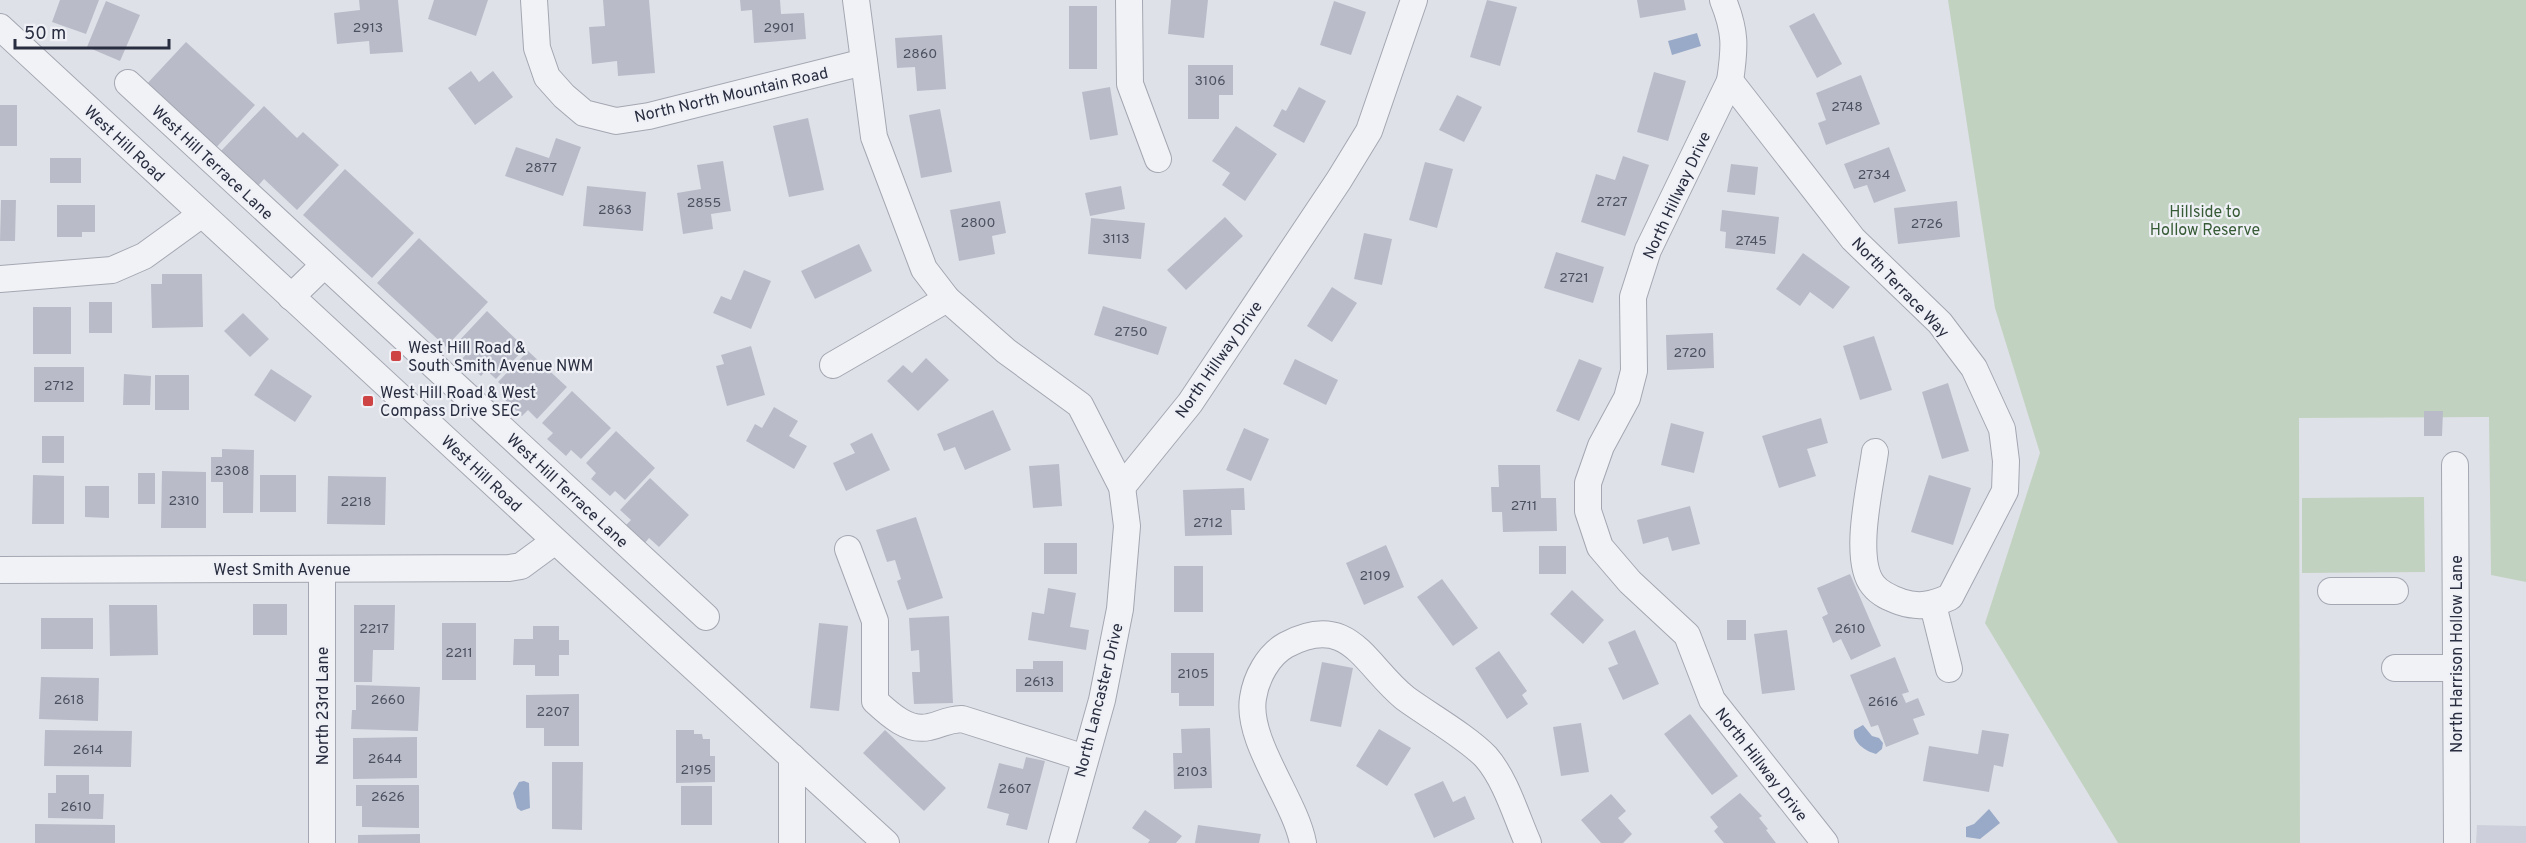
<svg xmlns="http://www.w3.org/2000/svg" width="2526" height="843" viewBox="0 0 2526 843" font-family="Overpass,sans-serif">
	<style>
		.built { fill: #cdd0da }
		.green { fill: #c2d2c0 }
		.water { fill: #99aac8 }
		.building { fill: #b9bcc8 }
		.lines { fill: none; stroke-linecap: round; stroke-linejoin: round }
		.minor-casing { stroke: #a4a7b2; stroke-width: 28 }
		.minor { stroke: #f1f2f6; stroke-width: 26 }
		.poi-dot { fill: #ce4344; stroke: #eef0f6; stroke-width: 2 }
		.labels { text-anchor: middle; stroke-width: 4.5; stroke-linejoin: round; paint-order: stroke }
		.number-label { font-size: 14px; fill: #4c5161 }
		.street-label { font-size: 16px; fill: #282d3f; stroke: #eef0f6 }
		.park-label { font-size: 16px; fill: #375b35; stroke: #eef0f6 }
		.poi-label { font-size: 16px; fill: #282d3f; stroke: #eef0f6; text-anchor: start }
	</style>
	<rect width="100%" height="100%" fill="#dfe1e8"/>
	<polygon class="built" points="2477,825 2526,826 2526,843 2476,843"/>
	<g class="green">
		<polygon points="1948,0 2526,0 2526,582 2491,575 2489,417 2299,418 2300,843 2118,843 1985,623 2040,453 1995,308"/>
		<polygon points="2424,497 2425,572 2302,573 2302,498"/>
	</g>
	<g class="water">
		<polygon points="1697,33 1701,46 1672,55 1668,41"/>
		<path d="M1863,725L1872,736L1879,738L1883,743L1882,749L1876,754C1865,751 1852,742 1854,730Z"/>
		<polygon points="524,781 529,783 530,808 521,811 517,808 513,793 519,782"/>
		<polygon points="1989,809 2000,823 1980,839 1966,837 1966,827 1974,824"/>
	</g>
	<g class="building">
		<polygon points="60,0 99,0 86,34 52,22"/>
		<polygon points="359,0 398,0 403,52 370,54 369,41 337,44 334,13 360,10"/>
		<polygon points="434,0 488,0 476,36 428,19"/>
		<polygon points="603,0 649,0 655,73 618,76 617,61 592,64 589,27 605,26"/>
		<polygon points="740,0 780,0 781,14 804,13 806,39 754,43 752,10 741,11"/>
		<polygon points="1171,0 1208,0 1204,38 1168,34"/>
		<polygon points="1487,0 1517,7 1500,66 1470,57"/>
		<polygon points="1637,0 1684,0 1686,10 1640,18"/>
		<polygon points="106,1 140,15 120,61 87,47"/>
		<polygon points="1334,1 1366,12 1351,55 1320,45"/>
		<rect x="1069" y="6" width="28" height="63"/>
		<polygon points="1814,13 1842,64 1817,78 1789,26"/>
		<polygon points="942,35 946,89 917,91 915,67 897,68 895,38"/>
		<polygon points="186,42 255,105 213,151 144,87"/>
		<polygon points="1188,65 1233,65 1233,95 1219,95 1219,119 1188,119"/>
		<polygon points="471,71 479,82 493,71 513,97 475,125 448,88"/>
		<polygon points="1654,72 1686,81 1668,141 1637,132"/>
		<polygon points="1861,75 1880,124 1826,145 1818,123 1826,120 1816,93"/>
		<polygon points="1110,87 1118,135 1090,140 1082,92"/>
		<polygon points="1299,87 1326,101 1304,143 1273,126 1282,109 1286,111"/>
		<polygon points="1457,95 1482,107 1464,142 1439,130"/>
		<rect x="0" y="105" width="17" height="41"/>
		<polygon points="264,106 297,138 303,132 339,165 297,210 264,179 257,187 220,152"/>
		<polygon points="940,109 952,172 921,178 909,115"/>
		<polygon points="808,118 824,190 789,197 773,126"/>
		<polygon points="1236,126 1277,154 1245,201 1222,185 1230,173 1212,161"/>
		<polygon points="556,138 581,147 563,196 505,176 516,147 549,158"/>
		<polygon points="1889,147 1906,191 1874,203 1867,185 1854,189 1844,164"/>
		<polygon points="1623,156 1649,165 1625,236 1581,222 1596,174 1615,180"/>
		<rect x="50" y="158" width="31" height="25"/>
		<polygon points="723,161 731,211 711,214 713,229 683,234 677,193 701,189 697,165"/>
		<polygon points="1425,162 1453,169 1437,228 1409,220"/>
		<polygon points="1731,164 1758,167 1755,195 1727,192"/>
		<polygon points="345,169 414,233 372,278 303,215"/>
		<polygon points="587,186 646,192 643,231 583,226"/>
		<polygon points="1121,186 1125,209 1090,216 1085,193"/>
		<polygon points="1,200 16,200 15,241 0,241"/>
		<polygon points="1000,201 1006,233 992,236 995,254 959,261 950,210"/>
		<polygon points="1957,201 1960,237 1898,244 1894,208"/>
		<polygon points="57,205 95,205 95,232 82,232 82,237 57,237"/>
		<polygon points="1722,210 1779,217 1775,254 1725,248 1726,232 1720,231"/>
		<polygon points="1225,217 1243,236 1186,290 1167,270"/>
		<polygon points="1091,218 1145,223 1141,259 1088,254"/>
		<polygon points="1364,233 1392,239 1382,285 1354,279"/>
		<polygon points="419,238 488,302 446,347 377,283"/>
		<polygon points="859,244 872,271 815,299 801,271"/>
		<polygon points="1556,252 1604,267 1593,303 1544,288"/>
		<polygon points="1803,253 1850,287 1833,309 1810,292 1800,306 1776,289"/>
		<polygon points="744,270 771,281 751,329 713,313 721,296 731,300"/>
		<polygon points="162,274 202,274 203,327 152,328 151,284 162,284"/>
		<polygon points="1332,287 1357,303 1332,342 1307,326"/>
		<rect x="89" y="302" width="23" height="31"/>
		<polygon points="1103,306 1167,327 1158,355 1094,335"/>
		<rect x="33" y="307" width="38" height="47"/>
		<polygon points="487,311 525,348 496,379 486,370 481,376 462,359 467,353 457,343"/>
		<polygon points="243,313 269,339 250,357 224,331"/>
		<polygon points="1713,333 1714,368 1667,370 1666,335"/>
		<polygon points="1874,336 1892,390 1860,400 1843,346"/>
		<polygon points="751,346 765,395 727,406 716,366 724,364 721,355"/>
		<polygon points="528,351 567,387 537,419 528,410 522,416 503,398 509,392 498,382"/>
		<polygon points="926,358 949,380 918,411 887,381 903,365 912,373"/>
		<polygon points="1295,359 1338,380 1326,405 1283,384"/>
		<polygon points="1579,359 1602,368 1579,421 1556,411"/>
		<rect x="34" y="367" width="50" height="35"/>
		<polygon points="271,369 312,396 295,422 254,395"/>
		<polygon points="124,374 151,376 150,405 123,405"/>
		<rect x="155" y="375" width="34" height="35"/>
		<polygon points="1948,383 1969,451 1942,459 1922,392"/>
		<polygon points="572,391 611,428 581,459 571,450 566,456 547,439 553,433 542,423"/>
		<polygon points="774,407 798,421 789,436 807,446 794,469 746,441 755,424 762,428"/>
		<polygon points="993,410 1011,450 965,470 955,447 944,451 937,434"/>
		<polygon points="2424,411 2443,411 2442,436 2424,436"/>
		<polygon points="1821,418 1828,443 1807,449 1816,476 1779,488 1762,436"/>
		<polygon points="1671,423 1704,432 1694,473 1661,465"/>
		<polygon points="1244,428 1269,439 1251,481 1226,470"/>
		<polygon points="616,431 655,468 625,500 615,491 610,496 591,479 596,473 586,463"/>
		<polygon points="872,433 890,470 846,491 833,463 855,453 850,444"/>
		<rect x="42" y="436" width="22" height="27"/>
		<polygon points="222,449 254,450 253,513 223,513 223,482 211,482 211,457 222,457"/>
		<polygon points="1059,464 1062,506 1033,508 1029,466"/>
		<polygon points="1498,465 1540,465 1541,498 1556,498 1557,531 1503,532 1502,512 1492,512 1491,487 1499,487"/>
		<polygon points="162,471 206,472 206,528 161,528"/>
		<rect x="138" y="473" width="17" height="31"/>
		<polygon points="33,475 64,476 64,524 32,524"/>
		<rect x="260" y="475" width="36" height="37"/>
		<polygon points="1929,475 1971,488 1953,545 1911,532"/>
		<polygon points="328,476 386,477 385,525 327,524"/>
		<polygon points="650,478 689,515 659,547 649,538 644,544 625,526 631,520 620,510"/>
		<polygon points="85,486 109,486 109,518 85,517"/>
		<polygon points="1244,488 1245,510 1231,510 1232,535 1185,536 1183,490"/>
		<polygon points="1690,506 1700,544 1672,551 1668,537 1643,544 1637,520"/>
		<polygon points="916,517 943,598 907,610 897,581 901,579 895,560 887,562 876,530"/>
		<rect x="1044" y="543" width="33" height="31"/>
		<polygon points="1386,545 1404,587 1364,605 1346,563"/>
		<rect x="1539" y="546" width="27" height="28"/>
		<rect x="1174" y="566" width="29" height="46"/>
		<polygon points="1850,574 1881,646 1851,660 1841,639 1833,643 1822,617 1828,614 1817,588"/>
		<polygon points="1442,579 1478,628 1453,646 1417,597"/>
		<polygon points="1048,588 1076,593 1070,627 1089,630 1086,650 1028,640 1032,612 1044,614"/>
		<polygon points="1572,590 1604,620 1583,644 1550,614"/>
		<rect x="253" y="604" width="34" height="31"/>
		<polygon points="109,605 157,605 158,655 110,656"/>
		<polygon points="354,605 395,605 394,650 373,650 372,682 354,682"/>
		<polygon points="949,616 953,703 914,704 912,672 920,672 919,650 911,651 909,618"/>
		<rect x="41" y="618" width="52" height="31"/>
		<rect x="1727" y="620" width="19" height="20"/>
		<rect x="442" y="623" width="34" height="57"/>
		<polygon points="819,623 848,626 839,711 810,708"/>
		<polygon points="533,626 559,626 559,640 569,640 569,655 559,655 559,676 535,676 535,665 513,665 514,639 533,639"/>
		<polygon points="1635,630 1659,684 1623,700 1608,668 1618,664 1608,642"/>
		<polygon points="1787,630 1795,690 1762,694 1754,634"/>
		<polygon points="1499,651 1527,691 1522,695 1528,704 1507,719 1475,668"/>
		<polygon points="1171,653 1214,653 1214,706 1179,706 1179,693 1171,693"/>
		<polygon points="1895,657 1909,692 1902,694 1906,703 1918,698 1925,715 1913,719 1919,734 1886,747 1878,725 1871,727 1850,675"/>
		<polygon points="1033,661 1063,661 1063,692 1016,692 1016,669 1033,669"/>
		<polygon points="1322,662 1353,668 1341,727 1310,721"/>
		<polygon points="41,677 99,678 98,721 39,719"/>
		<polygon points="356,685 420,687 418,731 351,729 352,710 356,710"/>
		<polygon points="579,694 579,746 544,746 544,728 526,728 526,695"/>
		<polygon points="1690,714 1738,776 1712,795 1664,734"/>
		<polygon points="1581,723 1589,772 1561,776 1553,727"/>
		<polygon points="1210,728 1212,788 1174,789 1173,753 1182,753 1181,729"/>
		<polygon points="1379,729 1411,748 1387,786 1356,766"/>
		<polygon points="45,730 132,731 131,767 44,766"/>
		<polygon points="676,730 694,730 694,734 702,734 703,739 710,739 710,756 715,756 715,782 676,783"/>
		<polygon points="885,730 946,788 924,811 863,753"/>
		<polygon points="1982,730 2009,734 2003,767 1994,765 1989,792 1923,781 1929,746 1978,754"/>
		<polygon points="417,737 417,778 353,779 353,738"/>
		<polygon points="1026,757 1045,761 1027,830 1006,825 1009,814 987,808 999,763 1023,769"/>
		<polygon points="552,762 583,762 582,830 552,829"/>
		<polygon points="56,775 89,775 89,794 104,794 103,819 48,818 48,793 56,793"/>
		<polygon points="1443,781 1453,802 1465,796 1475,819 1434,838 1414,794"/>
		<polygon points="356,785 419,785 419,828 362,827 362,806 356,806"/>
		<rect x="681" y="786" width="31" height="39"/>
		<polygon points="1740,793 1762,816 1759,818 1768,829 1766,830 1776,843 1724,843 1714,831 1718,827 1710,817"/>
		<polygon points="1611,794 1626,811 1618,818 1632,834 1623,843 1601,843 1581,820"/>
		<polygon points="1145,810 1182,836 1176,843 1148,843 1150,840 1132,828"/>
		<polygon points="35,824 115,825 115,843 35,843"/>
		<polygon points="1198,825 1261,834 1259,843 1195,843"/>
		<polygon points="420,834 420,843 358,843 358,835"/>
	</g>
	<g class="lines">
		<defs>
			<g id="minor">
				<polyline points="534,0 537,48 547,77 564,96 584,113 616,121 649,116 864,62"/>
				<polyline points="856,0 874,137 924,269 947,299 1006,351 1080,405 1122,487 1127,526 1120,609 1102,700 1062,843"/>
				<polyline points="1129,0 1130,84 1158,159"/>
				<path d="M1723,0C1736,32 1735,47 1730,81L1648,250L1633,297L1634,371L1627,398L1601,446L1588,483V511L1600,547L1630,582L1687,635L1712,700L1825,843"/>
				<polyline points="0,27 586,569 886,843"/>
				<path d="M1730,81L1853,239L1940,323L1974,368L2002,429L2006,461L2005,491L1950,597C1932,605 1919,608 1901,602C1890,598 1880,594 1873,585C1852,559 1871,483 1875,452"/>
				<polyline points="128,83 706,617"/>
				<polyline points="0,279 112,270 144,256 202,214"/>
				<polyline points="291,297 324,265"/>
				<polyline points="833,365 947,299"/>
				<polyline points="2455,465 2457,843"/>
				<polyline points="1122,487 1190,403 1339,180 1369,131 1414,0"/>
				<path d="M848,549L875,621V701C889,714 908,732 929,727C943,724 945,720 962,719L1085,758"/>
				<polyline points="0,570 509,568 521,566 555,541"/>
				<polyline points="322,570 322,843"/>
				<polyline points="2331,591 2395,591"/>
				<polyline points="1933,605 1949,669"/>
				<polyline points="2395,668 2455,668"/>
				<polyline points="792,843 792,757"/>
				<path d="M1303,843C1295,800 1246,741 1253,698C1256,678 1268,655 1286,645C1350,611 1364,665 1405,698C1428,715 1467,737 1486,757C1506,780 1516,816 1528,843"/>
			</g>
		</defs>
		<use href="#minor" class="minor-casing"/>
		<use href="#minor" class="minor"/>
	</g>
	<g class="poi-dot">
		<rect x="390" y="350" width="12" height="12" rx="3"/>
		<rect x="362" y="395" width="12" height="12" rx="3"/>
	</g>
	<g class="labels">
		<g class="number-label">
			<text x="368" y="32">2913</text>
			<text x="779" y="32">2901</text>
			<text x="920" y="58">2860</text>
			<text x="1210" y="85">3106</text>
			<text x="1847" y="111">2748</text>
			<text x="541" y="172">2877</text>
			<text x="1874" y="179">2734</text>
			<text x="1612" y="206">2727</text>
			<text x="704" y="207">2855</text>
			<text x="615" y="214">2863</text>
			<text x="978" y="227">2800</text>
			<text x="1927" y="228">2726</text>
			<text x="1116" y="243">3113</text>
			<text x="1751" y="245">2745</text>
			<text x="1574" y="282">2721</text>
			<text x="1131" y="336">2750</text>
			<text x="1690" y="357">2720</text>
			<text x="59" y="390">2712</text>
			<text x="232" y="475">2308</text>
			<text x="184" y="505">2310</text>
			<text x="356" y="506">2218</text>
			<text x="1524" y="510">2711</text>
			<text x="1208" y="527">2712</text>
			<text x="1375" y="580">2109</text>
			<text x="374" y="633">2217</text>
			<text x="1850" y="633">2610</text>
			<text x="459" y="657">2211</text>
			<text x="1193" y="678">2105</text>
			<text x="1039" y="686">2613</text>
			<text x="69" y="704">2618</text>
			<text x="388" y="704">2660</text>
			<text x="1883" y="706">2616</text>
			<text x="553" y="716">2207</text>
			<text x="88" y="754">2614</text>
			<text x="385" y="763">2644</text>
			<text x="696" y="774">2195</text>
			<text x="1192" y="776">2103</text>
			<text x="1015" y="793">2607</text>
			<text x="388" y="801">2626</text>
			<text x="76" y="811">2610</text>
		</g>
		<g class="street-label">
			<text transform="translate(731 94) rotate(-13)" y="6">North North Mountain Road</text>
			<text transform="translate(125 143) rotate(43)" y="6">West Hill Road</text>
			<text transform="translate(213 162) rotate(43)" y="6">West Hill Terrace Lane</text>
			<text transform="translate(1676 195) rotate(-65)" y="6">North Hillway Drive</text>
			<text transform="translate(1901 287) rotate(46)" y="6">North Terrace Way</text>
			<text transform="translate(1218 359) rotate(-55)" y="6">North Hillway Drive</text>
			<text transform="translate(482 473) rotate(43)" y="6">West Hill Road</text>
			<text transform="translate(568 490) rotate(43)" y="6">West Hill Terrace Lane</text>
			<text x="282" y="575">West Smith Avenue</text>
			<text transform="translate(2456 654) rotate(-90)" y="6">North Harrison Hollow Lane</text>
			<text transform="translate(1098 700) rotate(-76)" y="6">North Lancaster Drive</text>
			<text transform="translate(322 706) rotate(-90)" y="6">North 23rd Lane</text>
			<text transform="translate(1762 764) rotate(52)" y="6">North Hillway Drive</text>
		</g>
		<g class="park-label">
			<text x="2205" y="217">Hillside to<tspan x="2205" dy="18">Hollow Reserve</tspan></text>
		</g>
		<g class="poi-label">
			<text x="408" y="353">West Hill Road &amp;<tspan x="408" dy="18">South Smith Avenue NWM</tspan></text>
			<text x="380" y="398">West Hill Road &amp; West<tspan x="380" dy="18">Compass Drive SEC</tspan></text>
		</g>
	</g>
	<path d="M15 39v9h154v-9" fill="none" stroke="#282d3f" stroke-width="3"/>
	<text x="24" y="39" font-size="18" fill="#282d3f" stroke="#eef0f6" stroke-width="4.5" paint-order="stroke">50 m</text>
</svg>
